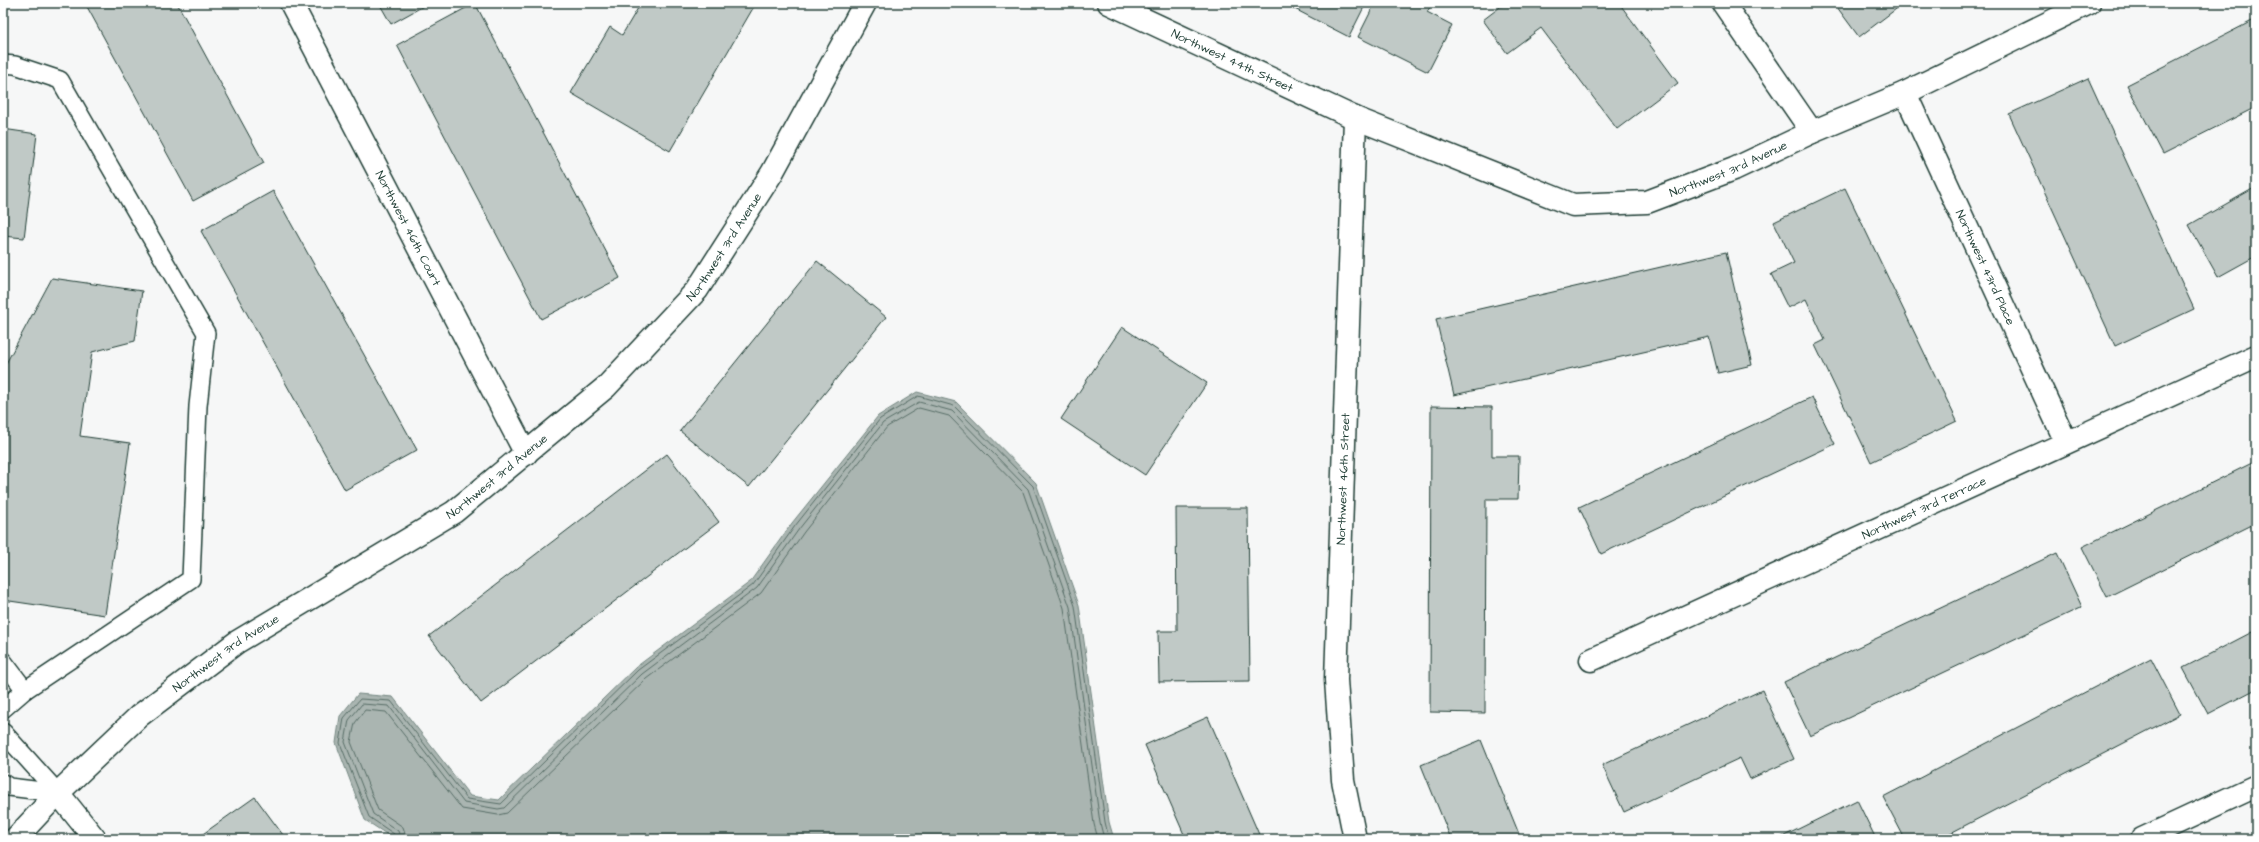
<svg xmlns="http://www.w3.org/2000/svg" width="2259" height="842" viewBox="0 0 2259 842" font-family="'Architects Daughter',sans-serif">
	<style>
		.water { fill: #aab5b1; stroke: #72857f }
		.lines { fill: none; stroke-linecap: round; stroke-linejoin: round }
		.shore { stroke: #576d66; stroke-width: 1 }
		.building { fill: #c0c9c6; stroke: #1f3d34 }
		.lane-casing { stroke: #1f3d34; stroke-width: 20 }
		.street-casing { stroke: #1f3d34; stroke-width: 25 }
		.lane { stroke: #fff; stroke-width: 17 }
		.street { stroke: #fff; stroke-width: 22 }
		.labels { text-anchor: middle; stroke-width: 3.5; stroke-linejoin: round; paint-order: stroke }
		.street-label { font-size: 12px; fill: #1f3d34; stroke: #fff }
	</style>
	<rect width="100%" height="100%" fill="#f6f7f7"/>
	<filter id="ink" filterUnits="userSpaceOnUse"><feTurbulence type="fractalNoise" baseFrequency=".025" numOctaves="2"/><feDisplacementMap in="SourceGraphic" scale="8" xChannelSelector="R" yChannelSelector="G"/><feConvolveMatrix kernelMatrix="1 2 1 2 8 2 1 2 1" color-interpolation-filters="sRGB"/></filter>
	<g filter="url(#ink)">
		<polygon class="water" points="917,392 956,402 1036,483 1079,605 1109,822 1114,839 394,839 365,820 336,743 340,716 358,694 393,697 470,796 499,800 636,667 750,582 792,523 878,416"/>
		<g class="lines">
			<g class="shore">
				<polyline points="396,839 394,834 369,817 340,743 344,718 360,699 391,701 467,799 501,804 638,670 753,585 795,526 880,419 918,396 954,406 1033,486 1075,606 1105,822 1109,839"/>
				<polyline points="401,839 398,831 373,814 345,742 349,720 362,704 389,706 464,803 498,809 504,808 642,674 757,588 799,529 883,423 919,402 952,411 1028,489 1070,607 1100,823 1104,839"/>
				<polyline points="407,839 403,827 378,810 351,742 355,723 365,710 386,712 462,809 498,815 507,813 646,679 761,593 804,532 887,427 919,408 949,416 1023,492 1064,608 1094,824 1098,839"/>
			</g>
		</g>
		<g class="building">
			<polygon points="85,3 177,3 264,163 193,201"/>
			<polygon points="379,3 429,3 391,24"/>
			<polygon points="475,3 620,278 541,319 397,45"/>
			<polygon points="641,3 756,3 670,151 571,93 610,27 622,35"/>
			<polygon points="1283,3 1366,3 1349,37"/>
			<polygon points="1375,3 1429,3 1432,4 1427,12 1452,25 1428,72 1358,37"/>
			<polygon points="1503,3 1619,3 1678,83 1617,129 1541,28 1507,53 1483,20 1504,4"/>
			<polygon points="1834,3 1904,3 1859,37"/>
			<polygon points="2256,19 2256,107 2163,154 2127,85"/>
			<polygon points="2088,78 2194,309 2115,346 2009,114"/>
			<polygon points="3,129 37,134 24,238 3,236"/>
			<polygon points="2256,187 2256,256 2218,277 2189,225"/>
			<polygon points="1845,188 1957,421 1871,462 1815,345 1825,340 1806,299 1788,308 1771,274 1794,263 1774,222"/>
			<polygon points="273,191 417,450 345,490 201,231"/>
			<polygon points="1726,252 1752,365 1718,373 1709,337 1454,395 1436,319"/>
			<polygon points="817,261 886,317 749,487 680,431"/>
			<polygon points="52,278 142,291 135,341 92,352 80,436 130,443 105,615 3,600 3,369"/>
			<polygon points="1122,327 1207,383 1145,475 1061,419"/>
			<polygon points="1812,397 1835,444 1601,554 1579,507"/>
			<polygon points="1431,406 1492,407 1492,456 1519,456 1518,499 1486,499 1485,713 1430,712"/>
			<polygon points="667,454 719,522 481,703 429,636"/>
			<polygon points="2256,461 2256,523 2107,597 2082,547"/>
			<polygon points="1176,508 1248,508 1250,681 1159,682 1158,631 1177,631"/>
			<polygon points="2057,553 2082,607 1810,736 1784,682"/>
			<polygon points="2256,630 2256,689 2208,714 2183,668"/>
			<polygon points="2151,658 2180,714 1939,839 1905,839 1883,797"/>
			<polygon points="1762,690 1794,759 1750,779 1740,758 1624,812 1602,765"/>
			<polygon points="1208,717 1261,839 1186,839 1145,745"/>
			<polygon points="1481,740 1521,839 1451,839 1421,765"/>
			<polygon points="255,797 286,839 202,839 200,836"/>
			<polygon points="1857,800 1876,839 1778,839"/>
		</g>
		<g class="lines">
			<defs>
				<g id="lane">
					<polyline points="3,64 15,65 60,80 206,333 198,406 191,579 25,690 3,709"/>
					<polyline points="3,661 25,690"/>
					<polyline points="3,732 58,793"/>
					<polyline points="3,783 9,787 58,793"/>
				</g>
				<g id="street">
					<path id="s1" d="M291,3L526,454"/>
					<path id="s2" d="M1109,3L1355,118L1573,205L1647,202L1734,169L1812,132L1905,93L2089,3"/>
					<polyline points="1723,3 1812,132"/>
					<path id="s3" d="M1905,93L2066,442"/>
					<polyline points="1355,118 1336,680 1343,780 1355,839"/>
					<path id="s4" d="M1591,660L2256,356"/>
					<polyline points="58,793 95,839"/>
					<path id="s5" d="M15,839L58,793L139,716L237,642L454,512L606,387L697,290L772,173L865,3"/>
					<polyline points="2142,839 2256,786"/>
				</g>
			</defs>
			<use href="#lane" class="lane-casing"/>
			<use href="#street" class="street-casing"/>
			<use href="#lane" class="lane"/>
			<use href="#street" class="street"/>
		</g>
	</g>
	<g class="labels">
		<g class="street-label">
			<text dy="4" stroke="none"><textPath href="#s2" startOffset="136">Northwest 44th Street</textPath></text>
			<text dy="4" stroke="none"><textPath href="#s2" startOffset="668">Northwest 3rd Avenue</textPath></text>
			<text dy="4" stroke="none"><textPath href="#s1" startOffset="254">Northwest 46th Court</textPath></text>
			<text dy="4" stroke="none"><textPath href="#s5" startOffset="931">Northwest 3rd Avenue</textPath></text>
			<text dy="4" stroke="none"><textPath href="#s3" startOffset="192">Northwest 43rd Place</textPath></text>
			<text dy="4" stroke="none"><textPath href="#s5" startOffset="606">Northwest 3rd Avenue</textPath></text>
			<text transform="translate(1343 479) rotate(-88)" y="4">Northwest 46th Street</text>
			<text dy="4" stroke="none"><textPath href="#s4" startOffset="366">Northwest 3rd Terrace</textPath></text>
			<text dy="4" stroke="none"><textPath href="#s5" startOffset="282">Northwest 3rd Avenue</textPath></text>
		</g>
	</g>
	<rect width="2259" height="842" fill="none" stroke="#fff" stroke-width="16"/>
	<rect x="8" y="8" width="2243" height="826" fill="none" stroke="#1f3d34" stroke-width="1.5" filter="url(#ink)"/>
</svg>
